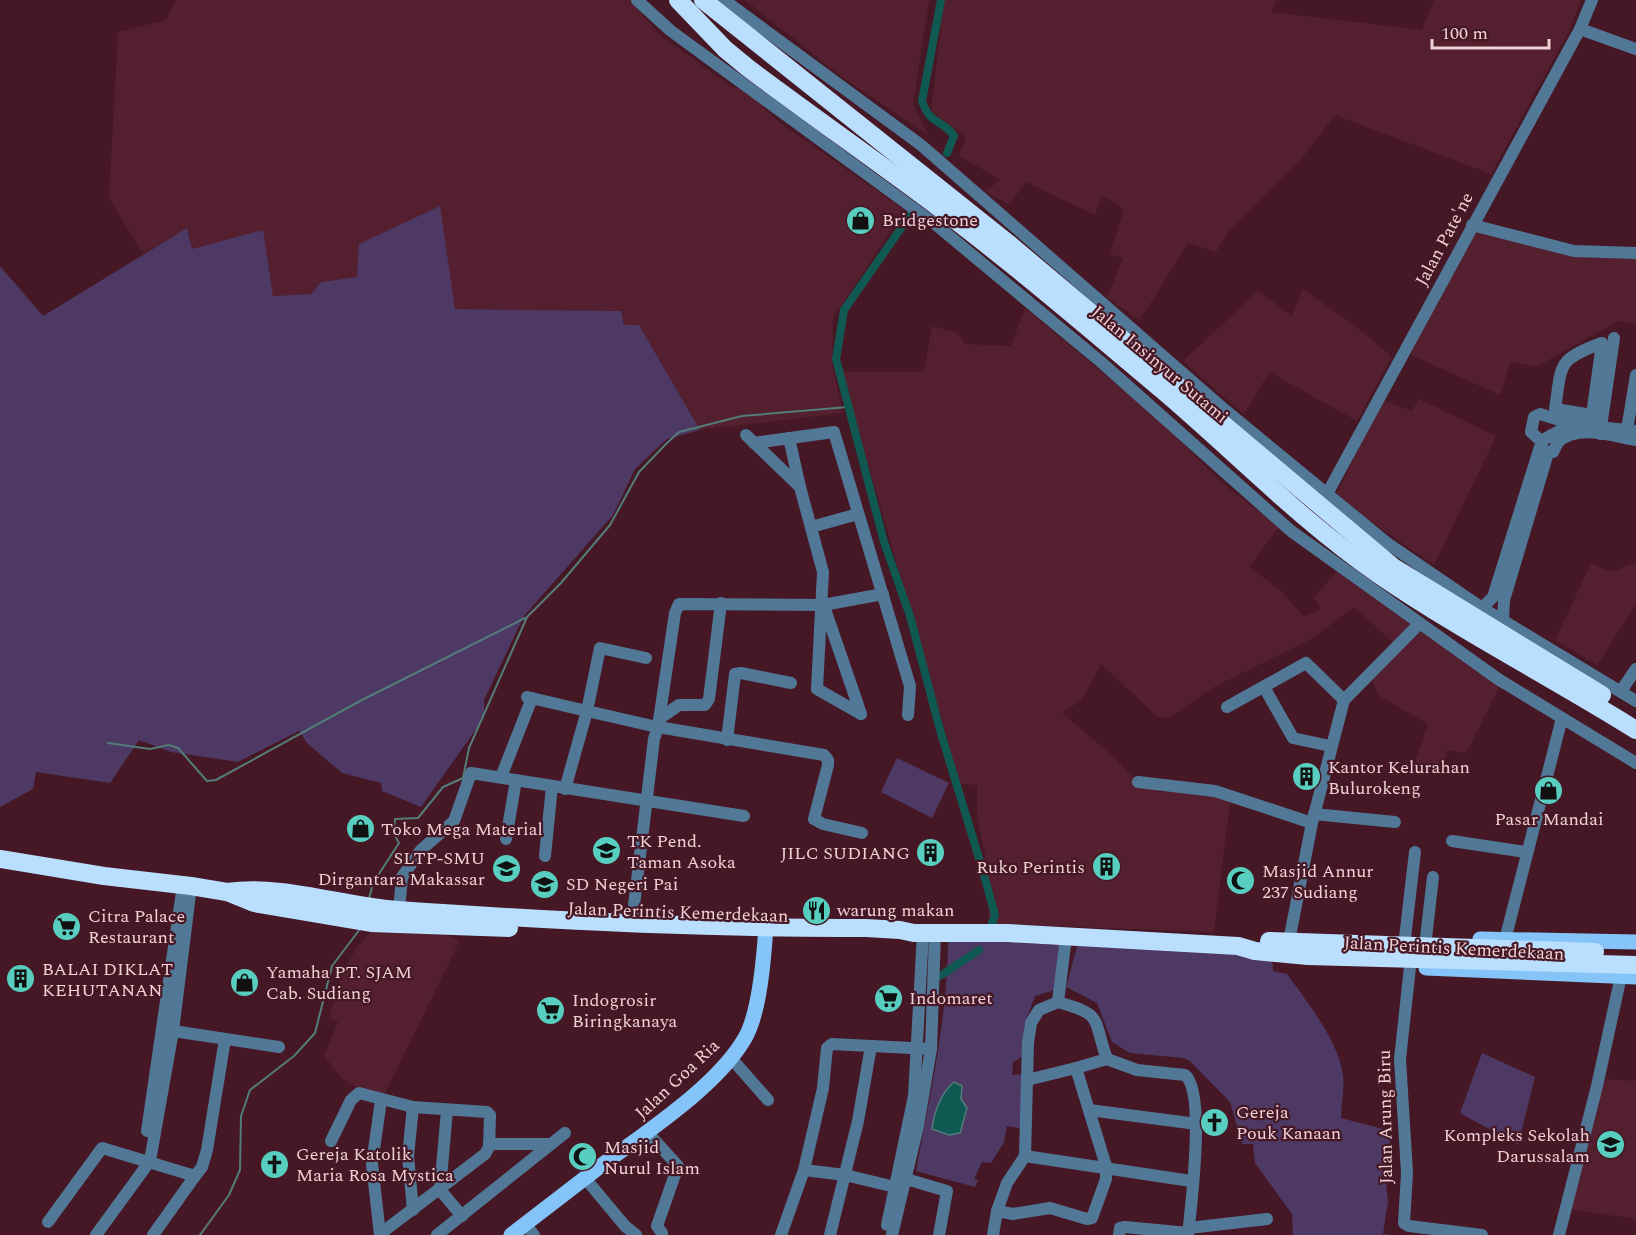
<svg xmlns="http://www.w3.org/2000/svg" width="1636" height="1235" viewBox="0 0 1636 1235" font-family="Spectral,serif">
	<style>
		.built { fill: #541f2e }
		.green { fill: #4d3963 }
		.water { fill: #105952; stroke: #537d7a; stroke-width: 1.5 }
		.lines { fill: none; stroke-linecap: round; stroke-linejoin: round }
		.stream { stroke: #537d7a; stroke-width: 2 }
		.canal { stroke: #105952; stroke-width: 8 }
		.minor { stroke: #527898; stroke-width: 12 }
		.major { stroke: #85c4f9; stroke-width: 15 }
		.highway { stroke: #badffe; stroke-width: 18 }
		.labels { text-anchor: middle; stroke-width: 4.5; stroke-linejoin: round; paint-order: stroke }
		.poi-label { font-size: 18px; fill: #f0d1d7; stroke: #461825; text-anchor: start }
		.street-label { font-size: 18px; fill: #f0d1d7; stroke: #461825 }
	</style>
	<rect width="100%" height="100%" fill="#461825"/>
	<g class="built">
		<polygon points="176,0 630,0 659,34 732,87 746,91 780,123 905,210 833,318 832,364 843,413 700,430 639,325 624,325 621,311 454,309 357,277 321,282 311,294 273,296 191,249 187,228 143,254 109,198 118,32 166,20"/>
		<polygon points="745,0 929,0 913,104 929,136 842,77"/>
		<polygon points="944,0 1277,0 1271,12 1422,30 1434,0 1581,0 1569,31 1491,174 1335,115 1300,161 1229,231 1216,252 1188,243 1140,320 1107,298 1123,258 1110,254 1124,209 1102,195 1095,215 1026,182 1009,205 985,191 1001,180 959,156 966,137 931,111"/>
		<polygon points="1481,220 1567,247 1636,255 1636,324 1618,321 1536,367 1511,361 1500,395 1411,355 1427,317"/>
		<polygon points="1303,289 1364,333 1392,357 1357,421 1269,372 1244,415 1183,361 1258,291 1292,316"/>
		<polygon points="1025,308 1157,418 1222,483 1279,527 1249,567 1280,590 1304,617 1321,609 1314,597 1337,571 1414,624 1394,643 1354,607 1313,638 1214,687 1169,718 1158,717 1101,664 1082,700 1062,713 1114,757 1129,774 1158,792 1191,790 1230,801 1214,932 989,924 985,855 977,817 977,785 960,784 842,372 924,372 932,326 957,333 965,344 1011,346"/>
		<polygon points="1419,399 1496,436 1434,565 1335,497 1382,400 1412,411"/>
		<polygon points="1636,562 1636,604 1597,665 1555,640 1591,564 1612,572"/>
		<polygon points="1420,630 1500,685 1466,753 1447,750 1443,771 1414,766 1428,724 1379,696 1372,679"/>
		<polygon points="374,927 437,932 460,940 384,1095 355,1087 341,1077 324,1056 338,1022 329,1017 340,979 355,950"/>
		<polygon points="1603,1079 1636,1081 1636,1219 1569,1209"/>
	</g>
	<g class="green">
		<polygon points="440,206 455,309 621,311 624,325 639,325 700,430 667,439 635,469 613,515 524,616 484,700 484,718 421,807 382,791 381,783 342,773 307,743 299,731 238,762 171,752 139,740 110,783 36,772 33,789 0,807 0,266 43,316 187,228 192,249 263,230 273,296 311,294 321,282 357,277 359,244"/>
		<polygon points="897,758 949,783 932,818 881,792"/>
		<path d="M948,939L1059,945L1055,990L1035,996L1024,1026L1023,1056L1013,1062L1012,1075L1026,1074L1025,1129L1007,1126L1004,1142L991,1163L982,1162L974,1179L978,1180L975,1187L916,1171C930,1094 948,1017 948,939Z"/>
		<path d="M1078,943L1272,955L1273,971L1287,974C1307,1002 1339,1041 1343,1076C1345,1089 1341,1104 1341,1118L1387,1130L1391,1136L1385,1174L1388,1202L1383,1234L1390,1235H1293L1292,1214L1255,1163L1253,1144H1242L1230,1102L1190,1061L1183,1058L1130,1053L1112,1042L1097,1003L1066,987Z"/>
		<polygon points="1482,1053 1535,1077 1518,1145 1460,1113"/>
	</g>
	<path class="water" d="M954,1082L962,1086L961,1099L967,1108L960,1133L949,1135L932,1129C934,1113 941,1092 954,1082Z"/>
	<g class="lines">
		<g class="stream">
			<polyline points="108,743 150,749 169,745 178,748 207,781 216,780 360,701 525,618"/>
			<polyline points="369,899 373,883 399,843 394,834 395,819 418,818 443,787 463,778 469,748 527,617 561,583 610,525 639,472 666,444 679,432 742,416 848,407"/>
			<polyline points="200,1235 229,1195 240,1170 241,1116 250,1090 294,1056 315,1033 332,966 360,929"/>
		</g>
		<g class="canal">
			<path d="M941,0L922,101C931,127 942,118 954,136L947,153"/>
			<polyline points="915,208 844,310 836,359 884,542 910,616 940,730 982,868 995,915 992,923"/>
			<polyline points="940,976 979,950"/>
		</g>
		<g class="minor">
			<polyline points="637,0 671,31 935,224 1101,362 1291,531 1498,679 1636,763"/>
			<polyline points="724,0 921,145 1225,410 1387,543 1482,608 1636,701"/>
			<polyline points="1580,29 1636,49"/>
			<polyline points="1472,225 1574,251 1636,253"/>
			<path d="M1590,425L1592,415L1602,343C1556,360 1562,364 1555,409L1592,415"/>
			<polyline points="1600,434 1614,338"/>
			<polyline points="746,435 800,487 823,572 817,689 861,714"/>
			<polyline points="1551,435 1558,442 1553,452 1543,452 1541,441 1572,424 1636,431"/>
			<polyline points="1626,436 1636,375"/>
			<polyline points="789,438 800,487"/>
			<polyline points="1541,441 1531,432 1534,417 1540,414 1572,424"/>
			<path d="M1558,442C1578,424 1612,436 1636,440"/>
			<polyline points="754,443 834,432 910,686 908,715"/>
			<polyline points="1327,494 1580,29 1592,0"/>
			<polyline points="811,527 858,514"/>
			<polyline points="1482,608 1493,597 1540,447"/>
			<polyline points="826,612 861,714"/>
			<polyline points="1503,621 1504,600 1548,453"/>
			<polyline points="646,658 600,648 587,711 657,727"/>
			<polyline points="1264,687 1293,738 1330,746"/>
			<polyline points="1621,691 1636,669"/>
			<polyline points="527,697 587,711 565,789"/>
			<polyline points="1227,707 1306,663 1344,700"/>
			<polyline points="659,719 679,705 705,705 709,699 721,603"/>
			<polyline points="658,727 675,613 679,604 823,605 883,594"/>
			<polyline points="727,740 735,674 741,673 791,683"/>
			<polyline points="501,777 532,698"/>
			<polyline points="1138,782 1215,791 1312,823"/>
			<polyline points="1314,814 1395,822"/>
			<polyline points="506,839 516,780"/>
			<polyline points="1452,841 1526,852"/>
			<polyline points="545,856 552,786"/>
			<polyline points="399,910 402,877 421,850 454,821 471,773 744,816"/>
			<polyline points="632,922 654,739 658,727 824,755 828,760 828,765 814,819 823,824 862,833"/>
			<polyline points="1290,936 1312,823 1344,700 1420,623"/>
			<path d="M1066,937L1058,1002C1104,1015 1092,1017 1107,1059"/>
			<polyline points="1405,938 1415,852"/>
			<polyline points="1426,938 1433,877"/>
			<polyline points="1505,940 1562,718"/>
			<polyline points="1410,967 1400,1059 1407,1173 1404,1223 1409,1226 1482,1235"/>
			<path d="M1058,1002L1039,1010L1031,1023L1028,1043L1025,1156L1007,1183L997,1211L1013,1214L1050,1208L1087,1219L1092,1218L1106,1179V1166L1076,1068L1107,1059L1137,1070L1185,1075C1206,1092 1191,1205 1188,1235"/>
			<polyline points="173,1031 279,1047"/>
			<polyline points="731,1058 768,1100"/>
			<polyline points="1027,1080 1076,1068"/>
			<polyline points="447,1110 440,1190 462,1216"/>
			<polyline points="1089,1110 1197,1124"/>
			<polyline points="147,1131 183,885"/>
			<polyline points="648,1133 678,1166 657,1226 662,1233"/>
			<polyline points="331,1141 351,1100 359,1093 413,1107 487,1112 490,1115 489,1147 485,1154 380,1234"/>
			<polyline points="489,1144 549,1144"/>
			<polyline points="1025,1156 1191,1181"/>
			<polyline points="585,1178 625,1226 636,1235"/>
			<polyline points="906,1179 947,1191 939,1235"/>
			<polyline points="895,1187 845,1175 804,1170 823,1088 827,1048 832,1044 931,1049"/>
			<polyline points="413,1210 408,1156 413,1107"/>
			<polyline points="48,1222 102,1148 195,1176 202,1167 207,1150 225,1039"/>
			<polyline points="525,1224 534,1235"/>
			<polyline points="887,1225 914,1096 923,933"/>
			<polyline points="1189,1228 1267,1219"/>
			<polyline points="96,1235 150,1161 173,1031 191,886"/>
			<polyline points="153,1235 195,1176"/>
			<polyline points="380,1235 372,1164 381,1100"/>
			<polyline points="437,1235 565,1133"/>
			<polyline points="781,1235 804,1170"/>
			<polyline points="830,1235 858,1121 871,1046"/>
			<polyline points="892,1235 918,1126 931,1049 935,933"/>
			<polyline points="993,1235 997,1211"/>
			<polyline points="1119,1235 1120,1228 1125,1227 1188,1233"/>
			<polyline points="1559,1235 1597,1086 1621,976"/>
		</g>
		<g class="major">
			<polyline points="1480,939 1636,942"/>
			<polyline points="1426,968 1636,977"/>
			<path d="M511,1235C540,1213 569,1190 598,1168C643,1134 717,1087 745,1038C760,1012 764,957 766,926"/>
		</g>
		<g class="highway">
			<path d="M678,0L725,49L748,68C812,116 878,162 942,210C1017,267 1090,329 1162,390C1234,451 1300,520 1378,574C1461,631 1551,677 1636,730"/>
			<polyline points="703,0 1008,243 1393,567 1602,695"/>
			<polyline points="0,859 104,876 191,886 227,892 254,903 371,923 509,928"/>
			<path d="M227,892C283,884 342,906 398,910C554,921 710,929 866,928L900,930L914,933H1007L1238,946L1255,951L1308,956L1636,965"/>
			<polyline points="1269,941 1595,952"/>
		</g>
	</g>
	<defs>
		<symbol id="shop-disc" viewBox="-11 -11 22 22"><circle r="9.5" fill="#58cec0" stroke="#461825"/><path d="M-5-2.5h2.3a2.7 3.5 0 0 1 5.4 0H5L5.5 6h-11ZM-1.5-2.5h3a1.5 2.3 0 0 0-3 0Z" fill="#111"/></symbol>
		<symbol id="building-disc" viewBox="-11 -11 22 22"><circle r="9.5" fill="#58cec0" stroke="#461825"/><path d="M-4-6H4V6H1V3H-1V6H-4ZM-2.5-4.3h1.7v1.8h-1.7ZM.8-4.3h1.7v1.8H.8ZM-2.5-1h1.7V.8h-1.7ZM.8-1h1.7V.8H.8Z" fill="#111"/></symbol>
		<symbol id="school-disc" viewBox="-11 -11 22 22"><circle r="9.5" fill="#58cec0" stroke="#461825"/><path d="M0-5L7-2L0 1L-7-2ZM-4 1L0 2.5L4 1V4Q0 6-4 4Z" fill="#111"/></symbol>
		<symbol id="mosque-disc" viewBox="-11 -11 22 22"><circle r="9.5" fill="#58cec0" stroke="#461825"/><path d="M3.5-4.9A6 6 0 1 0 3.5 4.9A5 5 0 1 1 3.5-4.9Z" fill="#111"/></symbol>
		<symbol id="restaurant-disc" viewBox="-11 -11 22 22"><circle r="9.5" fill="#58cec0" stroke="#461825"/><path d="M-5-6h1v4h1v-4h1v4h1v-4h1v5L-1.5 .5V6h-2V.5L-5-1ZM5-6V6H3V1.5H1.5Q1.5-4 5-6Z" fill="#111"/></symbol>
		<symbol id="supermarket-disc" viewBox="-11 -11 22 22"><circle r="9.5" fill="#58cec0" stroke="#461825"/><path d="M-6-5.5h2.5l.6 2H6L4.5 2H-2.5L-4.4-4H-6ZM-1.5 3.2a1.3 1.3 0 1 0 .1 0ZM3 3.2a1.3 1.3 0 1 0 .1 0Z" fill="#111"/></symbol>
		<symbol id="church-disc" viewBox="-11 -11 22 22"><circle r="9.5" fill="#58cec0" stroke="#461825"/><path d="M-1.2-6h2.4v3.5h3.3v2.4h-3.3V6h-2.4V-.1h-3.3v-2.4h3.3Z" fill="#111"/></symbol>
	</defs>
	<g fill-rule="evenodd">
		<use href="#shop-disc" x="844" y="204" width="33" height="33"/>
		<use href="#building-disc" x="1290" y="760" width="33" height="33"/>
		<use href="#shop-disc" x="1532" y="774" width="33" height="33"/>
		<use href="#shop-disc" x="344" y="812" width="33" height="33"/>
		<use href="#school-disc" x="590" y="834" width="33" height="33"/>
		<use href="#building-disc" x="914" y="836" width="33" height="33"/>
		<use href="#building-disc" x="1090" y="850" width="33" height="33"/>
		<use href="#school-disc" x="490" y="852" width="33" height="33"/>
		<use href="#mosque-disc" x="1224" y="864" width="33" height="33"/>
		<use href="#school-disc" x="528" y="868" width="33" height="33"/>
		<use href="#restaurant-disc" x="800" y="894" width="33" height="33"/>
		<use href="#supermarket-disc" x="50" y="910" width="33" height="33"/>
		<use href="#building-disc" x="4" y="962" width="33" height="33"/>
		<use href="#shop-disc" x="228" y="966" width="33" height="33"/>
		<use href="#supermarket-disc" x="872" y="982" width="33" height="33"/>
		<use href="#supermarket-disc" x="534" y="994" width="33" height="33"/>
		<use href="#church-disc" x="1198" y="1106" width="33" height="33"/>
		<use href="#school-disc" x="1594" y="1128" width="33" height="33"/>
		<use href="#mosque-disc" x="566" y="1140" width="33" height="33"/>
		<use href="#church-disc" x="258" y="1148" width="33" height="33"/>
	</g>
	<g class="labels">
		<g class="poi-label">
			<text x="882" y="226">Bridgestone</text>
			<text x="1328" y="773">Kantor Kelurahan<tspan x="1328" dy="21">Bulurokeng</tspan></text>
			<text x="1549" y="825" text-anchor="middle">Pasar Mandai</text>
			<text x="381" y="835">Toko Mega Material</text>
			<text x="627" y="847">TK Pend.<tspan x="627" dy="21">Taman Asoka</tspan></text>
			<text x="910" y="859" text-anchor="end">JILC SUDIANG</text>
			<text x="485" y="864" text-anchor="end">SLTP-SMU<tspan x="485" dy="21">Dirgantara Makassar</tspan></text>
			<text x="1085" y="873" text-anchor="end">Ruko Perintis</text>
			<text x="1262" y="877">Masjid Annur<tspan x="1262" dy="21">237 Sudiang</tspan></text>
			<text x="566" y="890">SD Negeri Pai</text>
			<text x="837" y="916">warung makan</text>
			<text x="88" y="922">Citra Palace<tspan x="88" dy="21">Restaurant</tspan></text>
			<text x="42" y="975">BALAI DIKLAT<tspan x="42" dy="21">KEHUTANAN</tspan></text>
			<text x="266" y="978">Yamaha PT. SJAM<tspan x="266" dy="21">Cab. Sudiang</tspan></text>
			<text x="909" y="1004">Indomaret</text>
			<text x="572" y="1006">Indogrosir<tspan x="572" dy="21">Biringkanaya</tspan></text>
			<text x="1236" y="1118">Gereja<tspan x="1236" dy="21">Pouk Kanaan</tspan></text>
			<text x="1590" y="1141" text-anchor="end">Kompleks Sekolah<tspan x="1590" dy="21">Darussalam</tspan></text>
			<text x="604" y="1153">Masjid<tspan x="604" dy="21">Nurul Islam</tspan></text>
			<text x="296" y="1160">Gereja Katolik<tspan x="296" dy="21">Maria Rosa Mystica</tspan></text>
		</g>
		<g class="street-label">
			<text transform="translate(1444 239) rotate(-62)" y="6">Jalan Pate'ne</text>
			<text transform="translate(1160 364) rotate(40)" y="6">Jalan Insinyur Sutami</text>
			<text transform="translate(678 912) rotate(2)" y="6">Jalan Perintis Kemerdekaan</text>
			<text transform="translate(1454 948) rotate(3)" y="6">Jalan Perintis Kemerdekaan</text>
			<text transform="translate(677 1079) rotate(-43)" y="6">Jalan Goa Ria</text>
			<text transform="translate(1385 1117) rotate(-91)" y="6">Jalan Arung Biru</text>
		</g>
	</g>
	<path d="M1432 39v9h117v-9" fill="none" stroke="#f0d1d7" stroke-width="3"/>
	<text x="1441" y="39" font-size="18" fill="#f0d1d7" stroke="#461825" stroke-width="4.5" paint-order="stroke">100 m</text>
</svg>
